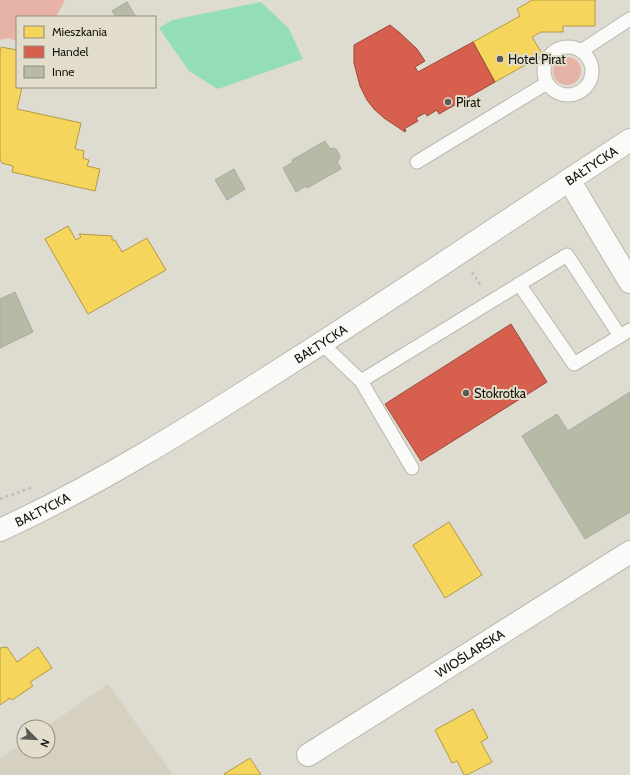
<svg xmlns="http://www.w3.org/2000/svg" width="630" height="775" viewBox="0 0 630 775" font-family="Cabin,sans-serif">
	<style>
		.built { fill: #d5d0bf }
		.green { fill: #e8b3a7 }
		.water { fill: #94deb6 }
		.homes { fill: #f6d55c; stroke: #b39b45 }
		.shops { fill: #d6604d; stroke: #9c493a }
		.building { fill: #b5bba4; stroke: #aaaba3 }
		.lines { fill: none; stroke-linecap: round; stroke-linejoin: round }
		.service-casing { stroke: #bbb8b0; stroke-width: 15 }
		.minor-casing { stroke: #bbb8b0; stroke-width: 24 }
		.secondary-casing { stroke: #bbb8b0; stroke-width: 24 }
		.path { stroke: #bfbebb; stroke-width: 2.5; stroke-dasharray: 3 3; stroke-linecap: butt }
		.service { stroke: #fafaf8; stroke-width: 13 }
		.minor { stroke: #fafaf8; stroke-width: 22 }
		.secondary { stroke: #fafaf8; stroke-width: 22 }
		.poi-dot { fill: #5c5a52; stroke: #e3decc; stroke-width: 1.5 }
		.labels { text-anchor: middle; stroke-width: 4; stroke-linejoin: round; paint-order: stroke }
		.poi-label { font-size: 13px; fill: #16140e; stroke: #e3decc; text-anchor: start }
		.street-label { font-size: 13px; fill: #16140e; stroke: #e3decc }
	</style>
	<rect width="100%" height="100%" fill="#dedbd1"/>
	<polygon class="built" points="108,684 173,775 0,775 0,759 24,742 24,751 48,751 48,727 46,727"/>
	<g class="green">
		<polygon points="0,0 65,0 56,17 17,17 17,41 8,38 0,40"/>
		<circle cx="567" cy="71" r="14"/>
	</g>
	<polygon class="water" points="261,2 289,29 303,59 218,89 189,71 159,28 172,20"/>
	<g class="homes">
		<polygon points="532,0 595,0 595,26 563,26 563,32 541,32 532,37 543,55 495,82 473,42 520,16 517,9"/>
		<polygon points="1,47 17,50 17,87 22,87 17,109 81,123 75,149 84,151 83,158 89,160 87,166 100,169 95,191 12,172 13,166 2,163 0,159 0,51"/>
		<polygon points="68,226 76,240 81,237 79,234 112,236 112,240 115,240 122,252 147,238 166,270 88,314 45,239"/>
		<polygon points="449,522 482,575 445,598 413,545"/>
		<polygon points="7,647 17,662 38,647 52,668 30,682 33,686 12,700 10,698 0,705 0,648"/>
		<polygon points="473,709 488,738 481,742 492,762 467,775 464,775 457,761 452,763 435,730"/>
		<polygon points="250,758 261,775 225,775 224,774"/>
	</g>
	<g class="shops">
		<polygon points="390,25 400,33 417,49 425,61 415,67 418,72 473,42 495,82 439,114 437,110 427,116 425,113 416,118 418,121 404,129 406,130 405,132 384,118 374,109 367,100 360,86 354,63 354,45"/>
		<polygon points="511,324 547,382 421,461 385,404"/>
	</g>
	<g class="building">
		<polygon points="127,2 136,17 116,17 112,11"/>
		<polygon points="325,141 330,149 332,148 336,149 340,156 339,160 337,161 341,169 307,188 306,186 296,192 283,168 293,162 292,160"/>
		<polygon points="234,169 245,189 227,200 215,180"/>
		<polygon points="15,292 33,332 0,348 0,299"/>
		<polygon points="630,392 630,512 585,539 522,436 557,414 568,431"/>
	</g>
	<g class="lines">
		<defs>
			<g id="service">
				<circle cx="568" cy="71" r="24"/>
				<polyline points="581,51 630,19"/>
				<polyline points="417,162 547,83"/>
				<polyline points="519,284 574,364 630,330"/>
				<polyline points="321,343 361,381 567,255 620,336"/>
				<polyline points="361,381 412,468"/>
			</g>
			<g id="minor">
				<polyline points="569,180 630,282"/>
				<path id="s1" d="M308,755L630,552"/>
			</g>
			<g id="secondary">
				<path id="s2" d="M0,530C100,484 192,426 284,367C401,293 515,215 630,140"/>
			</g>
		</defs>
		<use href="#service" class="service-casing"/>
		<use href="#minor" class="minor-casing"/>
		<use href="#secondary" class="secondary-casing"/>
		<g class="path">
			<polyline points="472,272 481,286"/>
			<polyline points="0,499 33,487"/>
		</g>
		<use href="#service" class="service"/>
		<use href="#minor" class="minor"/>
		<use href="#secondary" class="secondary"/>
	</g>
	<g class="poi-dot">
		<circle cx="500" cy="59" r="4"/>
		<circle cx="448" cy="102" r="4"/>
		<circle cx="466" cy="393" r="4"/>
	</g>
	<g class="labels">
		<g class="poi-label">
			<text x="508" y="64">Hotel Pirat</text>
			<text x="456" y="107">Pirat</text>
			<text x="474" y="398">Stokrotka</text>
		</g>
		<g class="street-label">
			<text dy="5" stroke="none"><textPath href="#s2" startOffset="695">BAŁTYCKA</textPath></text>
			<text dy="5" stroke="none"><textPath href="#s2" startOffset="371">BAŁTYCKA</textPath></text>
			<text dy="5" stroke="none"><textPath href="#s2" startOffset="47">BAŁTYCKA</textPath></text>
			<text dy="5" stroke="none"><textPath href="#s1" startOffset="191">WIOŚLARSKA</textPath></text>
		</g>
	</g>
	<rect x="16" y="16" width="140" height="72" fill="#e3decc" stroke="#918d80"/>
	<rect x="24" y="26" width="20" height="12" fill="#f6d55c" stroke="#918d80"/>
	<text x="52" y="36" font-size="12" fill="#16140e">Mieszkania</text>
	<rect x="24" y="46" width="20" height="12" fill="#d6604d" stroke="#918d80"/>
	<text x="52" y="56" font-size="12" fill="#16140e">Handel</text>
	<rect x="24" y="66" width="20" height="12" fill="#b5bba4" stroke="#918d80"/>
	<text x="52" y="76" font-size="12" fill="#16140e">Inne</text>
	<g transform="translate(36 739) rotate(114)"><circle r="19" fill="#e3decc" stroke="#918d80"/>
	<path d="M0-3L7 15L0 10L-7 15Z" fill="#5c5a52"/>
	<text y="-6" font-size="11" font-weight="bold" text-anchor="middle" fill="#16140e">N</text>
	</g>
</svg>
